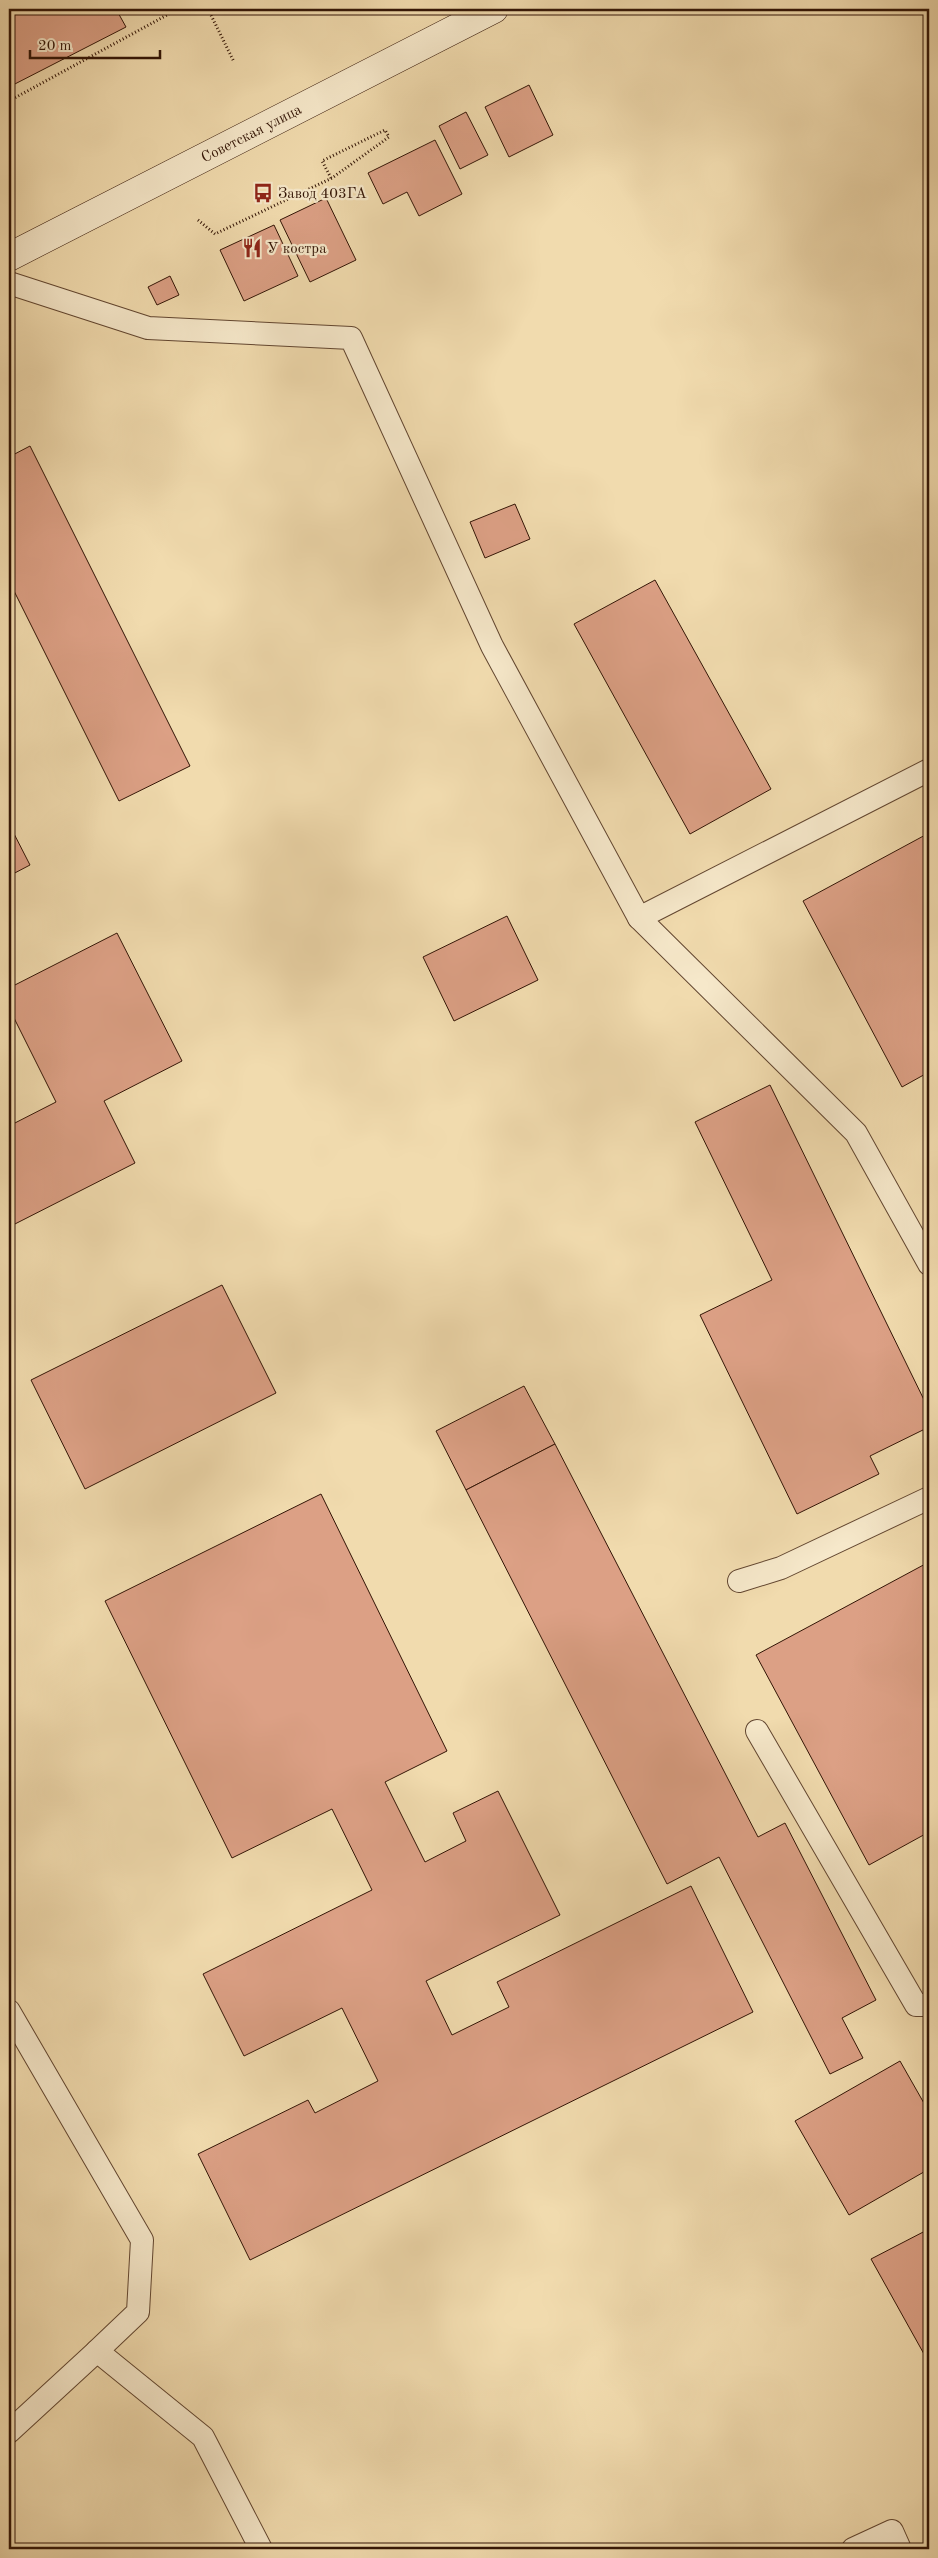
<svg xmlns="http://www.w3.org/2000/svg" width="938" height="2558" viewBox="0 0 938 2558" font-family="'Old Standard TT',serif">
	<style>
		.building { fill: #dca085; stroke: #331506 }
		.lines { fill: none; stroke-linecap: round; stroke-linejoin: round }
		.lane-casing { stroke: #624630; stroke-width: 24 }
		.secondary-casing { stroke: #331506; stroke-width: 29 }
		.path { stroke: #331506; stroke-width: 3; stroke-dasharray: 1 2.5; stroke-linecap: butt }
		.lane { stroke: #f6e8ca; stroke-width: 22 }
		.secondary { stroke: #f6e8ca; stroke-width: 28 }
		.labels { text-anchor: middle; stroke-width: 4.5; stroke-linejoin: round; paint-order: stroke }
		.street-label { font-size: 15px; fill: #331506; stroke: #f6e8ca }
		.poi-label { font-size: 15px; fill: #331506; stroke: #f6e8ca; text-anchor: start }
	</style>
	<rect width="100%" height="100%" fill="#f1dbae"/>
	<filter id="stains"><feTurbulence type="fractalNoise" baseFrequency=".004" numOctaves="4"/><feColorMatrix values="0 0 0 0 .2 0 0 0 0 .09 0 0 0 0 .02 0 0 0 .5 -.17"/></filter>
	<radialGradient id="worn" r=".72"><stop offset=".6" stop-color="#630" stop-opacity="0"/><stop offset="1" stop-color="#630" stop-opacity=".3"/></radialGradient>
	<g class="building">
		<polygon points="9,9 116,9 126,27 9,87"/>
		<polygon points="529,85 553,135 509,157 485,107"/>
		<polygon points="466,112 488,155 460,169 439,126"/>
		<polygon points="435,140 462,194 419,216 407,192 383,204 368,173"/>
		<polygon points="326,198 356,260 310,282 280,220"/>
		<polygon points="274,225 298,276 244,301 220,250"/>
		<polygon points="170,276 179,295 157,305 148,287"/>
		<polygon points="30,446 190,766 119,801 9,581 9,457"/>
		<polygon points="515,504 530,539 485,558 470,522"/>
		<polygon points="655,580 771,789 690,834 574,624"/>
		<polygon points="9,824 30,865 9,876"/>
		<polygon points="929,833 929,1072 902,1087 803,901"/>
		<polygon points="507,916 538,980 454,1021 423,957"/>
		<polygon points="117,933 182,1061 104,1101 135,1163 9,1227 9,1126 56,1102 9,1008 9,988"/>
		<polygon points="770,1085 929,1410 929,1427 870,1456 879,1474 797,1514 700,1315 772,1280 695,1122"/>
		<polygon points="222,1285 276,1393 85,1489 31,1380"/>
		<polygon points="524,1386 555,1444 466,1490 436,1431"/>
		<polygon points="555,1444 758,1837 785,1823 876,2000 842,2018 863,2058 830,2074 719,1857 667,1884 466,1490"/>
		<polygon points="321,1494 447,1751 385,1782 425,1862 466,1841 453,1813 498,1791 560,1915 426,1981 452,2035 509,2007 497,1982 691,1886 753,2012 250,2260 198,2154 308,2100 315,2113 378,2081 342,2008 244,2056 203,1974 372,1890 332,1809 232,1858 105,1601"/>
		<polygon points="929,1562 929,1832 869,1865 756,1655"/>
		<polygon points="900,2061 929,2112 929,2169 849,2215 795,2121"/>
		<polygon points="929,2229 929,2363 871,2259"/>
	</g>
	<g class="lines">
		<defs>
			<g id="lane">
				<polyline points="9,283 148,328 351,338 492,646 639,918 929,770"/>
				<polyline points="639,918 856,1133 929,1264"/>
				<polyline points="739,1581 781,1568 929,1498"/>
				<polyline points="757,1731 916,2005 929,2005"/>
				<polyline points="9,2011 142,2240 138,2312 97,2351 203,2437 261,2549"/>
				<polyline points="9,2432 97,2351"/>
				<polyline points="853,2549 892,2531 900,2549"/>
			</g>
			<g id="secondary">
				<path id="s1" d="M9,257L494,9"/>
			</g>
		</defs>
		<use href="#lane" class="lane-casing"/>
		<use href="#secondary" class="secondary-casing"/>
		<g class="path">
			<polyline points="208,9 234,62"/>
			<polyline points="9,101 178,9"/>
			<polyline points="198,220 215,234 332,178 389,137 385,130 322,161 331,178"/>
		</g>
		<use href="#lane" class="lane"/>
		<use href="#secondary" class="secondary"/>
	</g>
	<defs>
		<symbol id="bus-bare" viewBox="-9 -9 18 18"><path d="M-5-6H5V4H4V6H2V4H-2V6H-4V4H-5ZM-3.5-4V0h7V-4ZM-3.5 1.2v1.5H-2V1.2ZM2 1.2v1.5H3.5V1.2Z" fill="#8f2418" stroke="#f6e8ca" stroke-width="2.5" paint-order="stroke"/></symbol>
		<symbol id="restaurant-bare" viewBox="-9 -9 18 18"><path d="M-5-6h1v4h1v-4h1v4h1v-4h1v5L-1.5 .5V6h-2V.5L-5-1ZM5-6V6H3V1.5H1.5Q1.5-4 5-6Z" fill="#8f2418" stroke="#f6e8ca" stroke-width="2.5" paint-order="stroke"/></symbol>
	</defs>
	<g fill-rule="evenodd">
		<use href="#bus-bare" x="249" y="179" width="28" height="28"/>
		<use href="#restaurant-bare" x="238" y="234" width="28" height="28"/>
	</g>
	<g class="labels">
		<g class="street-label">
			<text dy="5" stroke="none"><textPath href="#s1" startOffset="272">Советская улица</textPath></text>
		</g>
		<g class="poi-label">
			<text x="278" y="198">Завод 403ГА</text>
			<text x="267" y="253">У костра</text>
		</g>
	</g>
	<rect width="938" height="2558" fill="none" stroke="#f1dbae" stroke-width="30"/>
	<rect x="10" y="10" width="918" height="2538" fill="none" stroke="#331506" stroke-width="2.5"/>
	<rect x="15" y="15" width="908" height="2528" fill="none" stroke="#331506"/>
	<path d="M30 50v8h130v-8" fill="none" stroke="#331506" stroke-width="2.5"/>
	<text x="38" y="50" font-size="15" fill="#331506" stroke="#f6e8ca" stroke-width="4" paint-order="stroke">20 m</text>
	<rect width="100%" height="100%" filter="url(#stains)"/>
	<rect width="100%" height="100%" fill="url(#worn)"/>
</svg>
